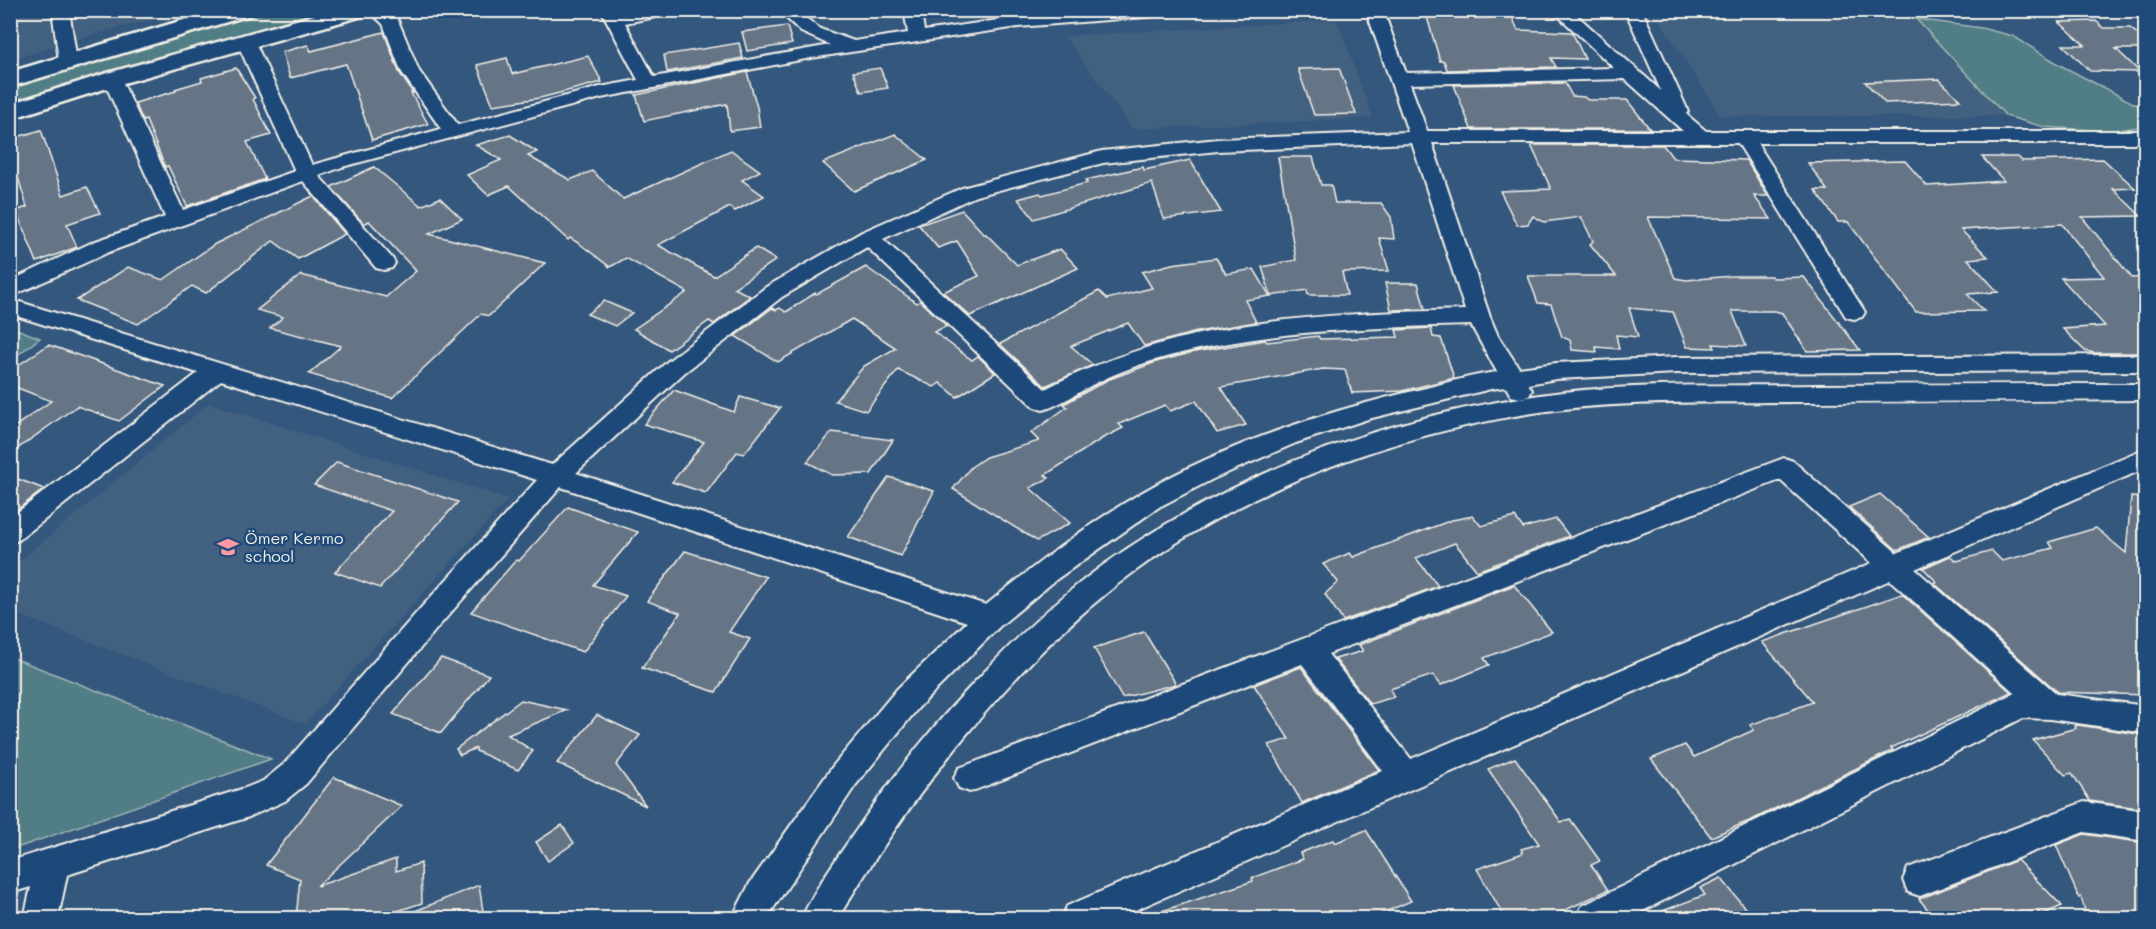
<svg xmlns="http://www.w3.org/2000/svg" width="2156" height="929" viewBox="0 0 2156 929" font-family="Mali,sans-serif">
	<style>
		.built { fill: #436080 }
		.green { fill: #517d85; stroke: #a2b7b6; stroke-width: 1.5 }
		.building { fill: #667486; stroke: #f4f1e8; stroke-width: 1.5 }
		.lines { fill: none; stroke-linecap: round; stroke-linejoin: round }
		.minor-casing { stroke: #f4f1e8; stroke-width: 4 }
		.major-casing { stroke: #f4f1e8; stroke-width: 5 }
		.minor { fill: #1f4a7a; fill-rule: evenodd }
		.major { fill: #1f4a7a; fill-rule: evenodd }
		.labels { text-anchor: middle; stroke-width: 5; stroke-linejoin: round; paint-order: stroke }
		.poi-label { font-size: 16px; fill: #f4f1e8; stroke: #1f4a7a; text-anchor: start }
	</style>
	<rect width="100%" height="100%" fill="#34577e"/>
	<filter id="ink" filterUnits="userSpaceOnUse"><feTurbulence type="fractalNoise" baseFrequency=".0167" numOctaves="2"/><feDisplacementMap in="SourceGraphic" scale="12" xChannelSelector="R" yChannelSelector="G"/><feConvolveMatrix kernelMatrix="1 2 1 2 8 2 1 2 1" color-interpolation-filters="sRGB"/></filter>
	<g filter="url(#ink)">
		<g class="built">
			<polygon points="11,11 189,11 97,33 11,60"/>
			<polygon points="1659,19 1916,19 2006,116 1721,116"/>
			<polygon points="1337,20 1373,118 1133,129 1064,36"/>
			<polygon points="209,403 508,499 305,724 11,612 10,569"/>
		</g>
		<g class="green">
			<polygon points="270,11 330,11 161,56 11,102 10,86"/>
			<polygon points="1916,19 1981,28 2013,36 2060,65 2137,105 2145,120 2145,126 2110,131 2044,127 2006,116"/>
			<polygon points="11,327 40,338 11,360 10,360"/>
			<polygon points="10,657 11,657 271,759 11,850"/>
		</g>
		<g class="building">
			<polygon points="1488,16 1512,17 1518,30 1572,32 1585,59 1551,58 1556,67 1447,70 1444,61 1440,61 1427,17 1489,18"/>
			<polygon points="2096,21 2104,28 2130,28 2145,40 2145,49 2116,49 2140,72 2090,71 2063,45 2085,45 2059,22"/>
			<polygon points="787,26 792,44 747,51 742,32"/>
			<polygon points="384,32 399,72 413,93 411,93 428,124 372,140 346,64 290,78 282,52 308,45 311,51"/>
			<polygon points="739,43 743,58 667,72 664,55"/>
			<polygon points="588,56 602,82 540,98 493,105 477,65 507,58 512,74"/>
			<polygon points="236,68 255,98 253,99 271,135 247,142 265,179 187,206 168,166 165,167 146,120 143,121 135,103 176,91 175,89 202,81 201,78"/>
			<polygon points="880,68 888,88 861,92 853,72"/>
			<polygon points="1339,68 1356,114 1314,115 1298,69"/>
			<polygon points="747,72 757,107 760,127 730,131 727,104 644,121 636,95"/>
			<polygon points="1939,79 1960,100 1885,103 1865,82"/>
			<polygon points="1565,83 1572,96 1584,97 1588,100 1627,100 1650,129 1471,129 1454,85"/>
			<polygon points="41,130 63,195 87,187 100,213 67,224 77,247 37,262 16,211 27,207 10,151 10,139"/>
			<polygon points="895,134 927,160 854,191 823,163"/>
			<polygon points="510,135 537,152 528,156 570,180 592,171 623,199 731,150 760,171 742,180 764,196 735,211 730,207 658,245 714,276 756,248 776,260 734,288 750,296 714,324 709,321 669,350 634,329 687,292 626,258 610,267 580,244 570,238 568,240 509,186 488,195 467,175 501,160 476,145"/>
			<polygon points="1531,145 1663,145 1673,158 1746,160 1768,196 1754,196 1771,219 1648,217 1675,278 1686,280 1732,276 1771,276 1773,278 1804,277 1860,350 1807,351 1782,313 1775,311 1732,311 1746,346 1713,344 1715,348 1687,347 1673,312 1629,308 1638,337 1616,335 1619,349 1596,347 1597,352 1572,350 1570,340 1562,337 1551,304 1538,303 1528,276 1616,276 1590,244 1593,241 1581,217 1544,222 1533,216 1528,224 1517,225 1500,191 1551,189"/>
			<polygon points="1278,157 1313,157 1321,185 1331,185 1335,203 1381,203 1391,217 1394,239 1379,238 1389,271 1342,272 1347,295 1308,295 1307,290 1271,296 1262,267 1296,260"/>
			<polygon points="1982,157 2018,157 2022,161 2103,159 2135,188 2113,189 2141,216 2082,217 2132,278 2145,277 2145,287 2143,291 2145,294 2145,353 2094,353 2085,351 2063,329 2105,326 2061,278 2104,277 2062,224 1961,230 1988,257 1968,259 1998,292 1967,294 1984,311 1916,312 1848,222 1838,222 1815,190 1827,190 1808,163 1905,161 1927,186 2004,181"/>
			<polygon points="1190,160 1221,212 1164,219 1152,183 1034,219 1018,199 1040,193 1042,195 1087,183 1086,180 1143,167 1144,170"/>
			<polygon points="374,167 421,206 440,198 462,219 429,234 545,263 489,316 481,314 392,398 309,374 341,346 270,328 283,317 257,310 301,275 386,297 416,271 369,221 364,224 331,187"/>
			<polygon points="313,196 345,234 298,259 273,241 206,293 192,286 138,324 77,300 128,267 163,280 215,244"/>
			<polygon points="962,210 984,234 986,234 1017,265 1060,249 1078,268 970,316 943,292 979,276 957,241 938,248 919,225"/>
			<polygon points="1216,258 1226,274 1254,269 1270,296 1245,300 1256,322 1197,332 1144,346 1128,323 1071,346 1093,365 1045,386 1000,344 1099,291 1107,299 1152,288 1142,272 1172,264"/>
			<polygon points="866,267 917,303 920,301 947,326 934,332 972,360 978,356 995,373 957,397 940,383 934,387 898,370 866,411 835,401 864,366 896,348 852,319 778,362 735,336 772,308 776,310 780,308 786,312 815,293 817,294"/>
			<polygon points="1385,283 1418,283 1425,309 1391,310"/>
			<polygon points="604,301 632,313 615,326 587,314"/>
			<polygon points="1431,328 1433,337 1441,338 1454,378 1402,391 1352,393 1345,370 1323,369 1221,387 1246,425 1217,433 1196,401 1170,411 1165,405 1119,424 1123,428 1103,438 1045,475 1049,478 1030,488 1070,523 1037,541 953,489 971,467 986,457 1039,441 1031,433 1067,407 1064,404 1107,380 1156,362 1194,352 1265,340 1267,342 1318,336 1320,339 1398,337 1396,330"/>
			<polygon points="48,345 55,347 165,386 119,421 77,406 10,454 10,430 51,401 10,385 10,371"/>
			<polygon points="674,390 734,412 740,397 780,408 744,454 737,452 706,493 672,482 704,442 644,424"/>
			<polygon points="832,432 893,440 871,474 832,475 807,462"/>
			<polygon points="337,462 458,502 380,588 335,572 392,511 314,485"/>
			<polygon points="10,476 44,489 10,515"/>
			<polygon points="889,477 934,491 901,556 848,537"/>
			<polygon points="1880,494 1929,537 1897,550 1849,507"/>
			<polygon points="2131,497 2145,498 2145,695 2058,692 1934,583 1937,582 1923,568 1950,556 1957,561 1992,551 2002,561 2053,548 2049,542 2096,528 2126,553"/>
			<polygon points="568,507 638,532 593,585 626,596 583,652 471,612 516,560 519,561"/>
			<polygon points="1473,516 1481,526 1515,517 1523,528 1556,519 1569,536 1477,571 1455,543 1416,558 1438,586 1343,621 1325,594 1338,582 1323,564 1350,553 1353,557 1452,520"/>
			<polygon points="685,551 766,577 729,632 750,639 716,692 642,668 680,613 647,601"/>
			<polygon points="1514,585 1552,632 1484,658 1489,665 1441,685 1433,675 1390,689 1394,697 1370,704 1335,659 1363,651 1359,645"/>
			<polygon points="1902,594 2011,692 1891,748 1893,750 1754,819 1711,837 1651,759 1685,745 1694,757 1754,730 1750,725 1813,702 1762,642"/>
			<polygon points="1144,632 1176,684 1122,698 1094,648"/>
			<polygon points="441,658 489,675 441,733 393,714"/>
			<polygon points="1301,667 1379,770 1302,803 1269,745 1289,739 1254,685"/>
			<polygon points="521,700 567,710 508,735 533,751 518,770 476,751 476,748 460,755 456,749"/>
			<polygon points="597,715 640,735 616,765 646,806 557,763"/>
			<polygon points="2078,725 2145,735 2145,809 2090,801 2072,773 2065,775 2033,740 2076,728 2074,726"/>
			<polygon points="1515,758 1561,822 1570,819 1600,861 1591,865 1608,890 1557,914 1560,918 1505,918 1477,869 1523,853 1521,849 1539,844 1488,769"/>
			<polygon points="334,777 402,806 317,886 396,859 396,871 421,863 422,903 376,918 296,918 300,879 266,865"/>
			<polygon points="562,825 574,843 548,861 536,842"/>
			<polygon points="1366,830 1411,901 1371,918 1151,918 1150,915 1253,881 1252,878 1303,859 1300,853 1333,840 1335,843"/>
			<polygon points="2084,834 2145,843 2145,918 2114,918 2086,915 2081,897 2079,898 2056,845"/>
			<polygon points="2017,860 2062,906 2041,915 2036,910 2019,918 1935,918 1919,899"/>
			<polygon points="1721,878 1753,918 1649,918 1649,916 1705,895 1700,888"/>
			<polygon points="479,885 484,918 398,918"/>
		</g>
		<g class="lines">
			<defs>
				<g id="minor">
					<polygon points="52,10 69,10 77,61 74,65 62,65 59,61"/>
					<polygon points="368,10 387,10 397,18 419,71 458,125 600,87 638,80 601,10 618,10 620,14 637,10 673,10 671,14 625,23 654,77 830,45 801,32 778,10 796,10 820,29 854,41 908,33 904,10 921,10 924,31 1018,17 1100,10 1179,10 1171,15 1018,27 811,58 601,98 342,167 319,176 392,258 395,263 392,268 384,270 376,268 303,181 109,252 10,297 10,281 93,242 165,217 103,79 106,75 118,75 121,79 183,210 295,171 236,40 239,36 251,36 254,40 312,165 441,129 401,71 383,24"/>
					<path d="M1366,10H1383L1406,73L1614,68L1552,10H1571L1661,91L1625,10H1642L1688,111L1686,114L1706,131H2146V143H1757L1865,312L1862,317L1854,319L1846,317L1738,143H1432L1490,317L1498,336L1519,368L1556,363L1677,357L2146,355V371L1677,373L1556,379L1528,384L1532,390L1529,396L1520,398L1511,396L1506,387L1491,389L1368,419L1296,443L1213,479L1159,507L1057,579L1000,626L919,707L855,786L767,918H732L750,883L833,766L897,689L967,622L561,487L439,626L306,784L285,801L249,817L67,875L58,918H24L31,887L10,893V861L245,788L263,781L284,764L419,610L537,480L221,380L19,540L10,543V518L198,373L10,314V299L552,465L668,361L766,287L862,232L962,188L1102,151L1218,139L1408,132ZM1625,79L1683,131H1427L1410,84ZM1412,143L1465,310C1316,314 1180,319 1045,389L883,239L976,196L1103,163L1218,151ZM867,247L1034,407L1043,410C1063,404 1081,390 1100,381C1117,373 1137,365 1155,360C1258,330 1365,328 1471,325L1497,372C1473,375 1449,382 1426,388C1330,410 1226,443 1141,493C1086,525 1035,565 986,605L576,473L684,373L782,297Z"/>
					<path d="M2146,384V400C2030,401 1914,402 1798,402C1710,403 1621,400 1533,413C1386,436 1236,492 1118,584C1003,675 913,794 838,918H802C814,890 833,864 850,839C887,785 926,733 971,686C1011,643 1054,601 1102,566C1236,470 1400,411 1563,392C1648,383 1734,386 1819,385C1928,384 2037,384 2146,384Z"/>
					<path d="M2146,448V468L1915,569L2057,694L2146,706V733L2050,719L2023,718L1629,918H1577L1582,906L2015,693L1890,580L1117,918H1062L1067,906L1383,771L1302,664L970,792L959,788L954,778L959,768L1784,458L1793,461L1897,553ZM1780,480L1872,563L1411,759L1328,654Z"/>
					<polygon points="2084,802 2146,811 2146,841 2084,832 1920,896 1908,892 1903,880 1908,868"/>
				</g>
				<g id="major">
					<polygon points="217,10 253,10 250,15 10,87 10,72"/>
					<polygon points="332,10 369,10 366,15 120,84 10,119 10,104 104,74"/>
				</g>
			</defs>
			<use href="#minor" class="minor-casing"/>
			<use href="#major" class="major-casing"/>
			<use href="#minor" class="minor"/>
			<use href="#major" class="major"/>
		</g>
	</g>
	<defs>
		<symbol id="school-bare" viewBox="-9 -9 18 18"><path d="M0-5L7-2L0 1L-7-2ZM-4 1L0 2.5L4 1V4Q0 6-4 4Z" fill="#ff9aa2" stroke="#1f4a7a" stroke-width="2.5" paint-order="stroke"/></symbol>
	</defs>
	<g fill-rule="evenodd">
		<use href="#school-bare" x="213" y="532" width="30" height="30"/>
	</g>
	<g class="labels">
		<g class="poi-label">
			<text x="245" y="544">Ömer Kermo<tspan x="245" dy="18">school</tspan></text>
		</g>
	</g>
	<rect width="2156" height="929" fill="none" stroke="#1f4a7a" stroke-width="36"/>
	<rect x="18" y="18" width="2120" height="893" fill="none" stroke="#f4f1e8" stroke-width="2" filter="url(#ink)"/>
</svg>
